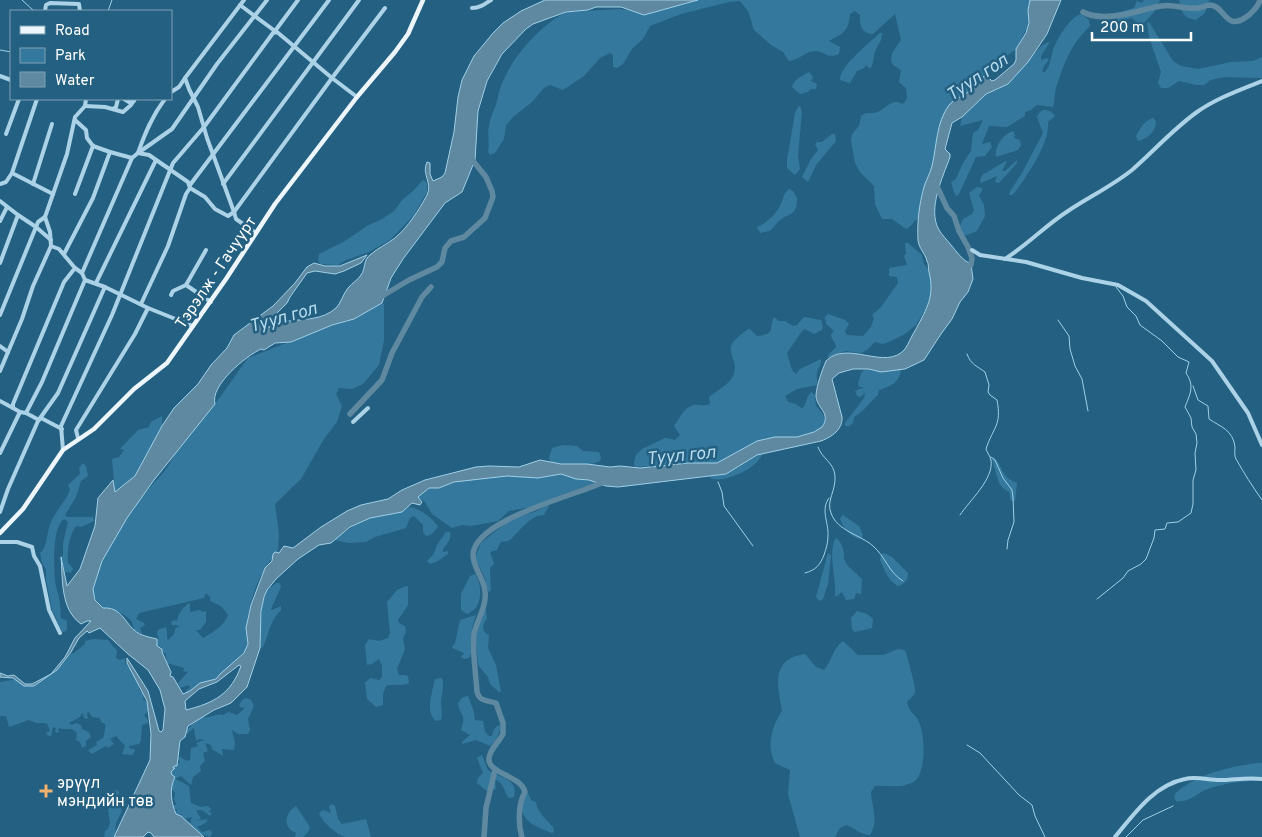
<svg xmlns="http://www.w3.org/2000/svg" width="1262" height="837" viewBox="0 0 1262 837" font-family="Overpass,sans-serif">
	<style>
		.green { fill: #34799d }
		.water { fill: #5f89a0; stroke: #9fd0e8; fill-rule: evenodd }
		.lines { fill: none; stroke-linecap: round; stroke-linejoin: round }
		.stream { stroke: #9fd0e8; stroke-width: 1 }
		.river { stroke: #5f89a0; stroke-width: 5.5 }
		.minor { stroke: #abd2e7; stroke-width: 4 }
		.major { stroke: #edf6fd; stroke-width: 4.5 }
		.poi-dot { fill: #f1b16f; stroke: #246081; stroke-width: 2 }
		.labels { text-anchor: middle; stroke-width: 5; stroke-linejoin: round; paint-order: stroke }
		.street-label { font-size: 16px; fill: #fff; stroke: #246081 }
		.poi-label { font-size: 16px; fill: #fff; stroke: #246081; text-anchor: start }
		.water-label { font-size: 18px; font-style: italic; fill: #b6dcee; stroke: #246081 }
	</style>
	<rect width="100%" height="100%" fill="#246081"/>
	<g class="green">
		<path d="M698,0H1030L1028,26L1016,49L995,65L970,91L955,100L940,125L932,167L924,187L920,203L918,219C913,221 911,228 906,229L892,219H882L875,204L874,186L860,172L855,163L851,141L852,134L859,126L861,116L866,113C886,116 888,96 902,104L905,102L907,98L906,88L899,82L901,70L893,65L891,61L892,53L901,40L895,14L873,34C862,34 859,25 860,15L855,11L850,14C848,32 844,33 829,41L840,47L839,54C827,59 825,52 816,51C804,51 800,60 789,61L783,52L771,45L754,30L748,11L740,1L729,2L681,14L650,26L643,39L632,49L623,64L617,68L613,67V55L610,53L600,58L584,76L563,90L550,85L544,88L532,102L513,117L506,125L504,139L495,153L490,155L488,152C490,143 487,135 489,126C490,118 494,111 496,104C498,99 498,94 500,89C510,59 538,27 566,12L620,9L635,11L644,15Z"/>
		<polygon points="1144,0 1160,0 1155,11 1143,24 1139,24 1132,18 1118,21 1116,16 1121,12 1134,8 1137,1 1142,3"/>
		<path d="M1179,0H1209L1205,13L1196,20C1182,17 1182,13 1179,0Z"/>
		<path d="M1081,14L1089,20L1090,26C1070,46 1065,61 1056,88C1054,94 1055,101 1053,107L1037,105L1031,110L1025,112V116L1007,127L989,126L982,144L990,142L992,147L985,156L976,157L959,194L957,196L955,195L951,182L956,179L963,163L971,151L973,133L978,130L983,120L960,126L962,117L986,94L1008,84L1040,47L1046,43L1050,42L1041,56V60L1047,58L1049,60L1044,66L1042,72H1045C1050,66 1050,61 1052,54C1054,43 1070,16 1081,14Z"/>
		<polygon points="1149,22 1173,61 1181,66 1198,69 1231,62 1253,61 1262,57 1262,78 1224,77 1211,80 1204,85 1196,85 1179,81 1168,88 1161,88 1158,83 1161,72 1149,37 1147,23"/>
		<path d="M880,33H882C882,41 879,43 876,49C874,54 873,61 872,67L869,68L866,65L864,68L857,71L850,83L840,80C839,67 870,42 880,33Z"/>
		<path d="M809,72L813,77L811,81L817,84L816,89H811L808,92L800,94L792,87C794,79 802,76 809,72Z"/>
		<polygon points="800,106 802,112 798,156 800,169 795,175 787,168 787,160 795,113 798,107"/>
		<path d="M1043,110C1048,110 1053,112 1055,116L1048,122C1050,143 1028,174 1016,191L1012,195H1010L1009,193L1022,173L1043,133L1037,117L1039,113Z"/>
		<path d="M1153,118L1156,121C1156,132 1147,139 1138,141L1136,136C1141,128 1143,121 1153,118Z"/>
		<path d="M1013,131L1015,135L1014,138L1020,140L1021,145L1018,150L996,157C994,147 1003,134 1013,131Z"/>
		<polygon points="832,134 835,134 836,141 816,165 808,182 802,177 811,159 818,150 815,144 817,142 822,142"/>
		<path d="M1017,160V163L999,183L995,182L997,176L981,183L980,181L982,175C991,171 998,164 1007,161L1002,171H1005Z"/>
		<polygon points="423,180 427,183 427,192 414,215 390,240 369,252 346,260 338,265 320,264 318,260 319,254 345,241 367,226 382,219 394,211 402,200 413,191"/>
		<polygon points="977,187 982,188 982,191 979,195 984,205 985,216 977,231 967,235 961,235 959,228 963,219 972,214 974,210 969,193"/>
		<path d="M789,189L793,191L797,198C797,218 788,212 778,222C775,225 773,228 770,231L760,233L757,227C767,223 776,214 781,204C784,197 783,194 789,189Z"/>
		<path d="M905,243H908L922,255L924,264L929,270L931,277L932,289L930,302L916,325L905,334L889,342L883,344L875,342L867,350L861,353L845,351L827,358L829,354L836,347C836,342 831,340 831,334L834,331L826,324L825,317L828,314L845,320L849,324L845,331L847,335L863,336L871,327L874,318L872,315L881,307L898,283L897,277L889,276V268L907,265L904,256L906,253Z"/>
		<path d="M382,303L384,304V340L379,365L363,384L352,389L339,388L336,394L342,406L337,422L324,439L301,479L275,504L279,534L278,551L273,554C272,561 269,561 266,567C257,580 251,599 248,615C245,627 250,638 246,650L216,679L200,683L197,687L186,693V691L190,687L189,685L180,688L178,683L188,672L183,671L184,668L167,663L166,654L162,652V647L157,646L156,642L159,638L157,634L158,630L166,627L167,632V638L168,640L174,634L176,627L179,628L177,625H172L171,623L173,620L177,621C178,614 184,605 190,603V612L200,610L202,612L206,611V622L200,630H196L203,638C213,632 224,626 228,615L221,606L210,601V597L206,593L204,598L139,613L136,619L144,623L145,625L140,628L142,634L134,630C133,627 133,624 132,622C126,614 112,607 103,608C98,602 93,597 93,588C95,563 130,511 147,491C157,479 169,469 174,454L215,404L248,358L332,325L354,319Z"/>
		<path d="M774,317L779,321H785L793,326L797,325L804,317L821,320L823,327L822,330L814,334L805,329L802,331L787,353L792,370L796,374L800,369L821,359C822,365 818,367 817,373C816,378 818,380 817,385L797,389L785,396L788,402L796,404L801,408L804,407L808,396L811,392L813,393L815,396L816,406C822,412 828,419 822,427L814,432L797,437H775L757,441L717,463H689L635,467L634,463L636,455L642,449L665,438L675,440L680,435L674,426C679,419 685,406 694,405C700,404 704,407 710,404L709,397C716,391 729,385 733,376C739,364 729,356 731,346C733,340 743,333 748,329H750L757,336C777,334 768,329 774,317Z"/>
		<path d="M869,369L881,372L898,369L901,370C900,382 890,387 879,390L878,395C870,402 862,413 854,417L853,423L849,426H845V423L864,398L865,393L860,397L857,396L855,391L864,387H859L858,384L861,373L864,370Z"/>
		<polygon points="162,416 162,426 159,434 135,476 115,492 112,459 119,457 124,450 120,449 138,430 149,427 151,422"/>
		<path d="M563,445L577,446L583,451L599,452L601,458L600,461C586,468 565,465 551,462L549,458L552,448Z"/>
		<path d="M760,454L762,455C759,460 756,464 751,467C742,474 720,483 710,478L711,475L726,474Z"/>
		<path d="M993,457C1005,467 999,476 1017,483L1015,501H1011L1009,492L1003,488L999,483L992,460Z"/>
		<path d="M83,463L86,466L88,476L81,481L76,497L65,515L67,517H93L94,521L81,527L76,526C69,536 67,550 68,563L73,568L71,573L65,572L61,557L63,555V543L68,522L64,519C52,528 54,565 55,580C56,589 60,598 60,606C61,611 60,614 61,618L67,621V630L64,632H62L52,610L46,580V569L42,563L40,553C46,550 47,535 49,528C52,514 65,503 70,490L68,485L80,474L79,468Z"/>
		<polygon points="561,474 594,481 594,483 558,496 531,507 509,511 498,521 471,526 462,525 452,528 432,514 425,502 418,497 429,488 439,488 461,480 507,476 538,478"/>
		<path d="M546,506H549L544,515C530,515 519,532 510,540C501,545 503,536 497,550L490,552L494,564L490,568L491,591L488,592L485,578L475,558L481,543L502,526L510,520L537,511Z"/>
		<path d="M410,507C419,508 434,519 438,527L432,534L427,536L425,535L423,532V525L414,516L410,518L406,528L375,537L366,542L349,543L334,540L359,522L370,518L396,513Z"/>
		<path d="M843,515L859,526L863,535L861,539C851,538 842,528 840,518Z"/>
		<path d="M446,532H450C452,538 447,544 443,549V552L448,551V554L436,562L430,564L427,561L433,555L437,545Z"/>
		<path d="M836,538C842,542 845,552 844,559L848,566L862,579L861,594L856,593L854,599L846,600L842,592L837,596H835C837,579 827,551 836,538Z"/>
		<polygon points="828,553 831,555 828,584 823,599 819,601 816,597"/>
		<path d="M884,553L892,557L908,573C908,580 905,584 898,586C889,582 884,569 880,560L881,554Z"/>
		<path d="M475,574C481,582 482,597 477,606C475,610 471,612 467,614L461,610V594L470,576Z"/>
		<path d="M276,583H280L281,587L271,609L272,610L281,606V610C270,620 269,634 263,647L260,648L262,604L267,590Z"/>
		<path d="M406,586L408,587V605L398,620L399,623L405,626L406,632L403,638L405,649L397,669L399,675H404L408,676L409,683C402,687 394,683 386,686L383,694V705L376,707L367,699L365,683L370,678L379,680L382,677V665L379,659L372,664L367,665L365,645L369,639L379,641L388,638L390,633L387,602L397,590Z"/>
		<path d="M485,610H486L487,619C481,625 482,632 489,635L488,648L496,665L501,692H499L490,684L488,677L478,665L476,641L477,628Z"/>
		<polygon points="857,611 867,614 873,619 872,628 855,632 852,629 851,618"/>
		<polygon points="476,615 472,628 471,654 469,658 464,659 461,657 464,653 452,648 452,647 455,643 460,620"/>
		<path d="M93,639L108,640L117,651L116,658L120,660L125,658V663C130,668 133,674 137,680C141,687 136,688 144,694L143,700L147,701L149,711L144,715L148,720V723L142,725L141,740L139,744L129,746V748L134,749L135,751L132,755L122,754L125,746L116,736L110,739L114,744L108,748L106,746L92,754L88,750L97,745L96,742L103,738C104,736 106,726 105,724L101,722L100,718L92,717L88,711L87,714L88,719L84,718L83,714L82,713L80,717L69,723L72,725L76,723L81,725L82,729L89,732L91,737L86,741V746L82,748L80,742L76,740L77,733L72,729H61L59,727L58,733L55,732L56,728L53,727L51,736H49L46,734L47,732L50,731L48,725L45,723H36L29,720L9,727L6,716H0V682L17,679L24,686H34L57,670L70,654L74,653L85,644V641Z"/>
		<path d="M843,641L858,655H883L898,649L905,650C907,656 917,690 915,693C913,697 909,699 907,702C909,713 916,714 919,722C925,735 926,769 916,780C914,782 909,784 906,785C896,788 885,785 875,786L871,792C872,808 879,821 870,835C861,835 855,828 846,825L840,828L835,837H800L788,794L790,770L775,763C766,746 772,726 782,711C777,684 771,659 805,654L816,667L824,670C832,661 832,649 843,641Z"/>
		<path d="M442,678C445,687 441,695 441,703C441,710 443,714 441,720L436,721C425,712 432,695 434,682L435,679Z"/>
		<path d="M468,696L474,712L475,720L483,721L485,732L489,736H492C493,731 495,726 500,725C501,732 495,742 490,746L476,740L462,744V742L470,735L461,730C467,713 460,717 458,703L463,697Z"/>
		<path d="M247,698L251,700L254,706L248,719L250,730L248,734H238L232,730L235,743L234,750L222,749L223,756L212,749L211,745L205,743L208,751L203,753L205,761L200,766L201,771L193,777L191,785L181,776L177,778L172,775L171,772L175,769L173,768L180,762L177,758L180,757L187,761L190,760L191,748L198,746L196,743L204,740L199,739L196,741L194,728L187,734L186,732L194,722L202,717C209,719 216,713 223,715L229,712L237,715L245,708L240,707L239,705L243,699Z"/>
		<path d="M482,755L488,770C499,778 519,778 514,797L509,798C504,792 504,784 497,780H495L496,789L488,792L477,783L478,778L483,773L477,758Z"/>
		<path d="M1258,763H1262V781C1247,780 1219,784 1205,790C1196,794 1191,801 1181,801C1178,802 1176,802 1175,799C1170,791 1199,778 1206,775C1222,769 1241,765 1258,763Z"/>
		<polygon points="174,778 189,786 191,803 201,807 208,806 211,809 209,812 212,813 210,816 202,810 196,810 201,819 196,821 207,819 207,822 197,827 202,832 210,830 212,833 210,837 195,832 196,830 190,824 192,817 184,819 181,816 182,814 178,815 176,814 177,809 174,809 173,806 176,804 174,799 175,793 173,791 170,786"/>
		<path d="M117,790L119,792L118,804C125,810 120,814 117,821C115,825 116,832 114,837H104L105,831L108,829L110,823C109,816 107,806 108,798C109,795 111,793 112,791Z"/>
		<path d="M528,793L531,800L536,802C537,812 547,820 553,827L554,832L552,833C539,828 521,822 522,806C522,800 523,796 528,793Z"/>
		<path d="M331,804L335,806L338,819L342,824L366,819L371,837C363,837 354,837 346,837C338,836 321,821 319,813L323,810L331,813L329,807Z"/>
		<path d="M296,806L310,827L308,832L303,837H295L296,833C282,827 285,813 296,806Z"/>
	</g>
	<path class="water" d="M545,0H698L644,15L621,7H596L588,10L566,12L533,24L526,29L502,54L487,81L478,111L475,160L462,192L445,203L403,259L391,278L382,303L354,319L332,325L291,342L275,343L264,350L261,349C246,356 210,385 215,404L154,480L127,518L102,561L93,589L95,600L103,608C121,607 124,621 134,630C141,636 149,637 157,639V646L162,649V652L171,672L170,676L173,677L183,694L190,691L200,683L216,679L220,674L244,653L248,644L246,628L251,605L265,568L272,561L273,554L275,552L279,553L284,546L293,548L321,527L347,511L361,505L388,499L402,490L425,480L476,467L489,466L519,467L540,460L561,464H587L610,467L620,466L640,468L689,463H717L757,441L775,437H797L814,432L822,427C832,413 816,408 816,395C817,384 822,371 826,361C847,339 886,372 905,349C909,343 912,335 916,329C927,308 935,296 929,272C928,268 929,264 927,261C925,253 919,249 918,240C917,222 919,205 924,187C926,180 930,174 932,166C937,145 936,123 949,105C954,99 962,97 968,92C974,88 979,82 984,76L986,75L992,81L995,80L1014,64L1016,60V49L1026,33L1029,23L1028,10L1030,0H1061L1047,34L1028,62L1008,84L986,94L962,117L952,123L945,149L950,154V157C943,177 927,209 939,230C942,235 947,240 951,245C957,252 962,260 971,264L973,279L968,292L960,302L952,319L941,334L924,360L905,369L881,372L869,369H853L839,373L832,379L842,417C843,429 832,437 821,441L757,455L726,474L618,487L606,486L589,480L576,479L561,474L538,478L507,476L454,482L439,488H429L418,497L422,502L420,505L412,503L402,512L370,518L350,527L331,543L319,545L298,559L276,579L267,590L264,597L261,611L260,648L247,687L231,703L214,710L188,726L185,737L180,741L177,766H174L173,768H175L171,772L172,775L175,777C169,789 171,802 176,814L181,816L204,837H154L151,833L148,832L143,837H114L150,760L151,734L147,701L127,663V658L148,691L159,731L161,732L163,730L165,709L160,690L148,670L128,654L100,628L89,633L87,631L79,638L71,652L57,670L34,686H24L13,678L0,677V673L8,676L14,675L25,684H32L51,674L65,657L75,638L91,621H87L81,624C60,609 63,579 61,557L67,586L80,569L95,526L98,498L113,480L115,492L135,476L162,426L174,408L198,384L211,365L227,348L234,335L273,306L295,283L307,267L314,263L325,266H340L367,255L361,263L344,271L335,274L315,271L307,273L290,297L287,303L265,325L267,327C277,327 280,322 288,321C304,319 323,320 336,308C341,303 343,294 348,288C352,283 358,280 361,275C366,268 363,260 370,255C378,248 387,244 395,238C408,227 419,210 427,195C433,183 421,174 427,162L430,163V174L433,181L442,177L445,173L454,132L458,97L462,80L474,56L494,32L503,23L521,11ZM239,665L241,666C231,694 214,703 186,710L185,701L199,689L217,682Z"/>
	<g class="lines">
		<g class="stream">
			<polyline points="22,0 34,11"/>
			<polyline points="108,11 112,0"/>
			<polyline points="0,50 11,52"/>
			<polyline points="1058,320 1069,336 1070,349 1075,366 1082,379 1088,411"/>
			<path d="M1193,386L1198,400L1208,406L1209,419C1221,427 1233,430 1235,447C1235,452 1234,455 1236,459C1244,473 1252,486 1262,500"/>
			<path d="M818,447C822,459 834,462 835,476C836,491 826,501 831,513C837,531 861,535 873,546C885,556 889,573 903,581"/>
			<polyline points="991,457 995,460 1003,478 1012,490 1013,498 1014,522 1008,540 1007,549"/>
			<polyline points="718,482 722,492 724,506 753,546"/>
			<path d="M960,515C970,500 994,479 991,460C990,456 987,452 986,449C993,427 1002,426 997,400L990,395L988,392L989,385L985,372C977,366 971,365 967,354"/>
			<path d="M805,573C816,570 820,565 824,555C826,549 828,543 828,536C829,523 820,510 829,498"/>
			<path d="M1097,599L1123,578L1128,571L1141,564L1146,559L1154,538L1155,530L1165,529L1167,523L1178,522L1191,513L1193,504V480L1196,470L1195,453L1197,443L1196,434L1192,427L1191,418L1185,407C1190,394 1195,386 1186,373L1189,362L1178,357L1162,341L1140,325L1136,316L1127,307L1123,296L1116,287"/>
			<polyline points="967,745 980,753 1019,795 1032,805 1035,816 1045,837"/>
			<polyline points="1126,837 1143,820 1173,806"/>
		</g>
		<g class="river">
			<path d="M1083,12C1099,21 1125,15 1143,10C1153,8 1162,4 1173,6C1182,7 1190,9 1199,8C1203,7 1207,5 1210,5C1226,6 1225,34 1249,15C1254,10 1258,7 1260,0"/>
			<polyline points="936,184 947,208 954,216 959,231 968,247 972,258 971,265"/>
			<polyline points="379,298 409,280 437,267 442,262 445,248 451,241 464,237 485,218 493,197 492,191 486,177 470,157"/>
			<polyline points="350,414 382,380 392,353 422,297 431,287"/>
			<polyline points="484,837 486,808 495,770"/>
			<path d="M522,837C518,824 518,804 525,792C521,775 487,774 489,758C490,749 499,742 503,734V723L496,703C487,700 480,702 477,692C476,674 472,651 474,634C477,619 487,607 485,591C484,578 473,568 473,555C474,519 578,495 606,481"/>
		</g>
		<g class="minor">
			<polyline points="240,5 275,31 298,0"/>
			<path d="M472,8C480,8 485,4 491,0"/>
			<polyline points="45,11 46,5 50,3 79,4 80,11"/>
			<polyline points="0,76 11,80"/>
			<polyline points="171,92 179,87 185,78"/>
			<polyline points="37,99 12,173 53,194"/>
			<polyline points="124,99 129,102 134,101"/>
			<polyline points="85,106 105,107 123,112 131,105 135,99"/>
			<polyline points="113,109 116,107 118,99"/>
			<polyline points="75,120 86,130 87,138 93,146"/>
			<polyline points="6,134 19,99"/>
			<polyline points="110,152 132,158 138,153 149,155 188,182 190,188 205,197 215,209 228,216 234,212 207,138 198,107 189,89 185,78 244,0"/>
			<polyline points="138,153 172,129 217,64 267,0"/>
			<path d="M138,153C145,133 152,116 165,99"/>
			<polyline points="0,184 6,182 12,173"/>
			<polyline points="33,184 52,124"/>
			<polyline points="223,184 359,0"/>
			<polyline points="190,185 329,0"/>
			<polyline points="0,201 18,215 0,263"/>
			<polyline points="45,217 38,222 36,227 51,240"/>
			<polyline points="0,221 7,207"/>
			<polyline points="256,233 236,219 234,212 332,78 385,8"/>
			<polyline points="206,250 186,285 211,302"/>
			<polyline points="972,250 980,255 1026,262 1082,278 1118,285 1146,301 1212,361 1248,413 1262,445"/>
			<polyline points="64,254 93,198 110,152 93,146 75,194"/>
			<path d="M1005,259C1027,245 1046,225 1068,211C1089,197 1112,186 1132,170C1154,151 1173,129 1197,112C1217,98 1240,90 1262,81"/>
			<polyline points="82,273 132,158"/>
			<polyline points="96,283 156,160"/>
			<polyline points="105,287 148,308 193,326"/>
			<polyline points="171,295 173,291 186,285"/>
			<polyline points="141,304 168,246 186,194 190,188"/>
			<polyline points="0,315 36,227 18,215"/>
			<polyline points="0,346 8,352"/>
			<polyline points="0,371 22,319 33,286 51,246 50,232 45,217 67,154 75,117 85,106 86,99"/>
			<polyline points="0,401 13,408"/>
			<polyline points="20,412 26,413 42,382 85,280 82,273 75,268"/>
			<polyline points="26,413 39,420"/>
			<polyline points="41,418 62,429"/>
			<polyline points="353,422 368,408"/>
			<polyline points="78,438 76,430 135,334 148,308"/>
			<polyline points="63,450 61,426 112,315 173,163 204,127 273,33 277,32 332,78 357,97"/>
			<polyline points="0,453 20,412 13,408 13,404 64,282 75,268 59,249 51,246"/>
			<polyline points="0,512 8,489 38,421 58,393 104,289 105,287 85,280"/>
			<polyline points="0,542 17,542 32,547 34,556 40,566 49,610 60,633"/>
			<path d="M1115,837C1134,814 1154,785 1185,779C1196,776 1208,780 1220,780C1234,780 1247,777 1262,779"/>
		</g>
		<polyline class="major" points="0,533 23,509 63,450 94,429 134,389 167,363 226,279 275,204 357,97 395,52 408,34 423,0"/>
	</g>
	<path class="poi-dot" d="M43.5 783.5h5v5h5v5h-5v5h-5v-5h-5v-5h5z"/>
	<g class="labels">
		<g class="street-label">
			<text transform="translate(215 272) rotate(-56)" y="6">Тэрэлж - Гачуурт</text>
		</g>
		<g class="poi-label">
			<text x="57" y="788">эрүүл<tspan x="57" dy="18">мэндийн төв</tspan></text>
		</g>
		<g class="water-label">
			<text transform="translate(977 77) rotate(-34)" y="6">Туул гол</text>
			<text transform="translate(283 317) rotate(-16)" y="6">Туул гол</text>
			<text transform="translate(681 455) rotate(-6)" y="6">Туул гол</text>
		</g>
	</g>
	<rect x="10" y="10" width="162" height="90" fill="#246081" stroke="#7ca0b3"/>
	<rect x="20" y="26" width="25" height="8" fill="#edf6fd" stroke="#7ca0b3"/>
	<text x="55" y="35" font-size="15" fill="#ffffff">Road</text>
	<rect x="20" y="48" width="25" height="15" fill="#34799d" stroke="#7ca0b3"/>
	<text x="55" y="60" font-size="15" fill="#ffffff">Park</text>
	<rect x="20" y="72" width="25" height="15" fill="#5f89a0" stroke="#7ca0b3"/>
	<text x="55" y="85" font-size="15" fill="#ffffff">Water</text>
	<path d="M1092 32v8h99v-8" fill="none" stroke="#ffffff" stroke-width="2.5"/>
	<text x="1100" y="32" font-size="15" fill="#ffffff" stroke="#246081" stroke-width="4" paint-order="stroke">200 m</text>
</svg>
